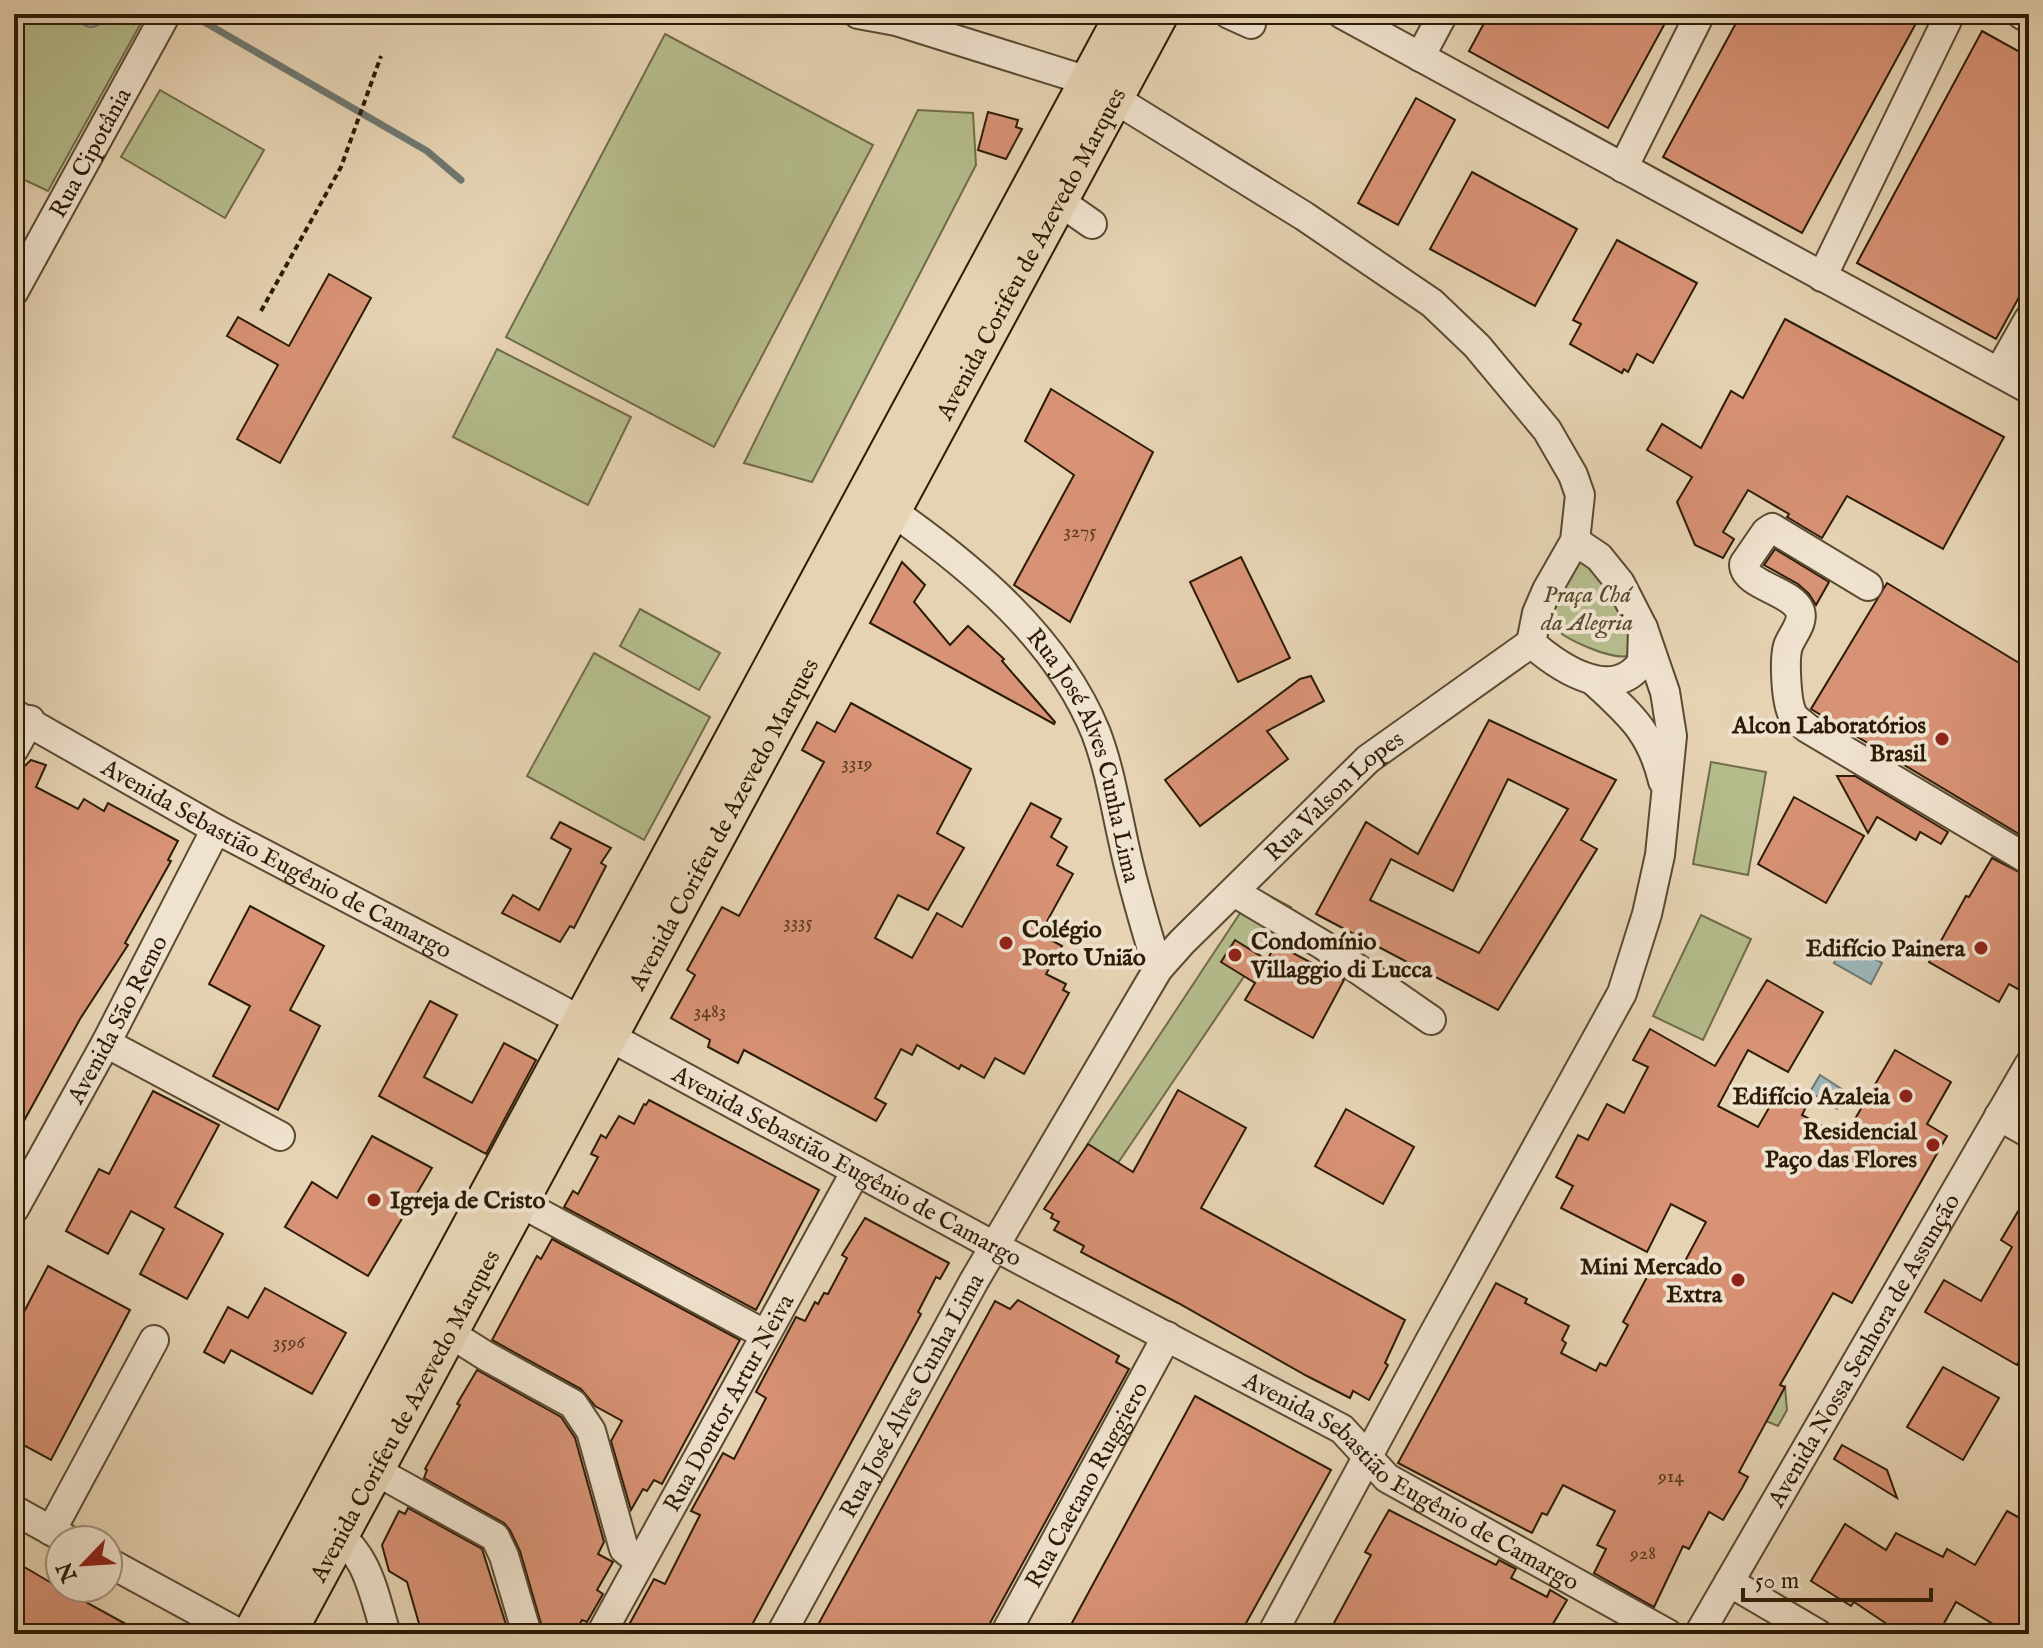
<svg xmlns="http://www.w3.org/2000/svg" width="2043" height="1648" viewBox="0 0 2043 1648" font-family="'IM FELL English',serif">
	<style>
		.green { fill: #b5bc8c; stroke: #706c49; stroke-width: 2 }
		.water { fill: #9cb5b8; stroke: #6f7871; stroke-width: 2 }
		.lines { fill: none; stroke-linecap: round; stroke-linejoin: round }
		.stream { stroke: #6f7871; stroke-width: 7 }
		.building { fill: #d89275; stroke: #2c1c06; stroke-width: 2; fill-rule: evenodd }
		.minor-casing { stroke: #5a4a31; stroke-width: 32 }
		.major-casing { stroke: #2c1c06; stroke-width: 40 }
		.path { stroke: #2c1c06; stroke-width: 4; stroke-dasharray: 6 4; stroke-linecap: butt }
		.minor { stroke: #efe2ce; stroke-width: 28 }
		.major { stroke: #e6d3b3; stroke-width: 36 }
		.poi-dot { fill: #8f2418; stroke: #efe2ce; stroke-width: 3 }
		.labels { text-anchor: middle; stroke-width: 8; stroke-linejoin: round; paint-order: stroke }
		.number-label { font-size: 20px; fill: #573a22 }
		.street-label { font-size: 24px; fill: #2c1c06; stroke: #efe2ce }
		.park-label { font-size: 24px; font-style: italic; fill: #554c2e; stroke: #efe2ce }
		.poi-label { font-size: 24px; font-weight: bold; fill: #2c1c06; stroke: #efe2ce; text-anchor: end }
	</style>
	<rect width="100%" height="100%" fill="#e6d3b3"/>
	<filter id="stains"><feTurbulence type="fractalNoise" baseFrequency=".0025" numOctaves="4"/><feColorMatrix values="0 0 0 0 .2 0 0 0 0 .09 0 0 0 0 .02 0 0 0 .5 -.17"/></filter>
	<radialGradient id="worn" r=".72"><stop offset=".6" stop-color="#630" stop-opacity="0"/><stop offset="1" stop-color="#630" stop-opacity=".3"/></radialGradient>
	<g class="green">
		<polygon points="14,14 146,14 48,191 14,175"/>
		<polygon points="665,34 873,145 714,447 506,337"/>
		<polygon points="160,90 264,150 225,218 121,157"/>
		<polygon points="918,110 973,113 976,165 812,482 744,463"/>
		<polygon points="497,349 631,417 588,505 453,437"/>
		<path d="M1592,558C1606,584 1638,627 1627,656C1613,660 1561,639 1553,625C1550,622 1550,617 1549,613L1572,560Z"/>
		<polygon points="640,609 720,653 699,690 620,646"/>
		<polygon points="594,653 710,717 644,840 527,776"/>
		<polygon points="1711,762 1766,772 1748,875 1693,864"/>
		<polygon points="1256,889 1291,907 1118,1163 1087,1145"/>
		<polygon points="1701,915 1751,939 1703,1040 1653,1016"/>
		<polygon points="1785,1387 1787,1410 1778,1426 1766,1421"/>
	</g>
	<g class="water">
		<path d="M79,14H109C100,27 89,33 78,19Z"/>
		<polygon points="1845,942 1882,963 1871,984 1834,963"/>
		<polygon points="1820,1075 1848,1093 1837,1109 1810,1092"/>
	</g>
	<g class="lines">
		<polyline class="stream" points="199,19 427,151 461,180"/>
	</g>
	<g class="building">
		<polygon points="1489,14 1670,14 1608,128 1469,51"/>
		<polygon points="1741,14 1921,14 1802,233 1663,157"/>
		<polygon points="1982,31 2029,57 2029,279 1996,339 1857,263"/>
		<polygon points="1416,98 1455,120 1398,225 1358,203"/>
		<polygon points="988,112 1018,120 1016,127 1022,129 1006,159 978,150"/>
		<polygon points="1472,172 1577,229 1535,306 1430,249"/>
		<polygon points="1617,240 1697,283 1653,363 1637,354 1628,372 1624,369 1622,373 1570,344 1581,324 1573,320"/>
		<polygon points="329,274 371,298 280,463 237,439 278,365 227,336 238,317 289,346"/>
		<polygon points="1785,319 2004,437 1943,549 1847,496 1822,538 1787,517 1789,514 1748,490 1723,532 1734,539 1723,558 1695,545 1677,502 1692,477 1647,450 1662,424 1701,448 1731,391 1743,398"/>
		<polygon points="1051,389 1153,452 1070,622 1014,585 1074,475 1025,441"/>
		<polygon points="1775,549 1829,582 1816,605 1809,594 1798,584 1764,565"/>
		<polygon points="1241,557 1290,658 1238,682 1190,582"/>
		<polygon points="902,562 925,585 914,602 950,645 968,626 1004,659 1002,661 1055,722 1054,724 870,623"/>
		<polygon points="1887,583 2029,669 2029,840 1811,709"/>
		<polygon points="1311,676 1324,701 1267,731 1288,759 1200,826 1165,780 1300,679"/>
		<polygon points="851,703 971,769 937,833 964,848 928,910 898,895 875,938 912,958 937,913 962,927 1031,803 1061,819 1051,837 1067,847 1057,865 1073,874 1040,934 1062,946 1046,974 1066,984 1063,990 1069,993 1024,1074 995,1058 984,1078 961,1065 959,1069 917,1045 912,1055 901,1049 875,1098 886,1104 876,1121 744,1050 738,1063 708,1047 710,1040 671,1018 695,975 687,970 722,907 739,916 824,762 802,750 817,722 835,732"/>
		<path d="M1489,720L1616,780L1581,840L1597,849L1498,1010L1316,914L1366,822L1418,854ZM1508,779L1568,809L1479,953L1370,900L1391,859L1453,891Z"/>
		<polygon points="31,760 46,765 36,787 78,809 84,799 104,811 108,803 178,841 168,860 171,861 125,943 128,945 80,1019 14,1139 14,776"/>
		<polygon points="1837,776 1855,776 1948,832 1941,844 1920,832 1916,840 1877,817 1868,833"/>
		<polygon points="1794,797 1864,836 1826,903 1758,864"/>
		<polygon points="560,822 611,848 601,863 606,866 574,928 570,926 560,942 502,913 513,895 539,910 571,849 551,838"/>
		<polygon points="1992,858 2029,877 2029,995 2009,984 1999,1002 1929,962 1966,896 1969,897"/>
		<polygon points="250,906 324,946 290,1010 320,1026 278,1110 213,1076 250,1006 209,984"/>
		<polygon points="1235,940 1267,960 1276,944 1344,980 1313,1038 1245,1000 1255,983 1221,962"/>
		<polygon points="1767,980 1823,1012 1788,1072 1748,1050 1718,1106 1758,1127 1778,1092 1806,1107 1802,1115 1844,1138 1895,1050 1951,1082 1927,1124 1947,1136 1852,1303 1833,1293 1780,1385 1785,1387 1739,1472 1748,1477 1742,1488 1723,1520 1709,1512 1689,1549 1683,1546 1654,1607 1594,1573 1606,1549 1597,1545 1615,1511 1563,1485 1547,1515 1542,1513 1532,1533 1398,1463 1496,1283 1527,1299 1525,1303 1569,1326 1562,1340 1566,1343 1561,1353 1596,1371 1600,1363 1606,1366 1628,1325 1623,1322 1654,1264 1677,1276 1706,1222 1671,1204 1647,1252 1561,1208 1573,1186 1556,1177 1578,1135 1588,1140 1607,1104 1624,1113 1648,1067 1633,1060 1650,1029 1715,1066"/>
		<polygon points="430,1001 457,1015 424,1077 472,1103 504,1043 536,1060 486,1154 379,1096"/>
		<polygon points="1178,1090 1246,1128 1201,1208 1405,1320 1385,1363 1388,1365 1369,1400 1353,1391 1350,1398 1307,1376 1178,1303 1081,1252 1084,1246 1054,1230 1059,1222 1051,1218 1053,1214 1044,1209 1088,1144 1133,1172"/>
		<polygon points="153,1091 219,1125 175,1207 223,1234 187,1299 140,1274 164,1229 131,1211 108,1254 66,1231 99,1169 109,1174"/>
		<polygon points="649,1100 819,1190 756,1310 564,1207 573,1191 578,1194 598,1157 591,1154 601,1135 606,1138 619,1116 634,1124 644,1104 646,1105"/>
		<polygon points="1346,1109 1414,1147 1383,1204 1315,1166"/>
		<polygon points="372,1136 432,1168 368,1276 285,1227 312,1182 337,1198"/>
		<polygon points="2029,1193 2029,1344 2017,1365 1925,1312 1944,1280 1981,1301 2012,1247 2001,1240"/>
		<polygon points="865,1218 949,1263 940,1279 936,1277 918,1312 921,1314 747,1634 624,1634 654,1579 665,1584 700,1515 691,1511 723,1453 734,1459 766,1398 756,1392 796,1317 805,1321 815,1302 818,1304 824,1293 828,1294 847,1258 842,1255"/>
		<polygon points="552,1239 740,1340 662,1484 654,1480 647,1491 643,1489 631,1510 611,1441 622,1421 595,1406 581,1389 492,1340 537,1256 541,1259"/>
		<polygon points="48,1266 130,1310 51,1460 14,1440 14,1331"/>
		<polygon points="265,1288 346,1333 312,1394 231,1350 224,1363 204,1352 228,1307 248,1318"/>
		<polygon points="1018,1300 1119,1356 1116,1362 1129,1369 984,1634 813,1634 995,1301 1010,1309"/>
		<polygon points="1943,1367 1999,1398 1963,1460 1907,1427"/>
		<polygon points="477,1370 561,1417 575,1438 604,1542 598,1554 613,1562 597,1590 603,1594 587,1622 582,1620 574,1634 544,1634 520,1551 510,1530 504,1523 424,1478 427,1470 425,1469 460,1405 457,1404"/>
		<polygon points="1195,1396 1331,1470 1240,1634 1066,1634"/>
		<polygon points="1842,1445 1887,1470 1897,1498 1834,1459"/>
		<polygon points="408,1508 482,1549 509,1634 422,1634 407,1582 389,1571 382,1545 399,1511 405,1514"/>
		<polygon points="1389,1510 1496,1565 1499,1560 1516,1569 1511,1578 1547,1597 1550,1590 1567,1600 1547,1634 1328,1634 1371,1555 1365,1552"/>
		<polygon points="2007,1511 2029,1523 2029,1634 1987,1634 1993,1624 1956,1602 1938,1634 1902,1634 1854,1602 1851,1606 1811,1581 1845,1524 1886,1550 1896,1533 1943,1557 1947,1549 1975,1565"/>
		<polygon points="14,1561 60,1588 144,1634 14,1634"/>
	</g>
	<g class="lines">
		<defs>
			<g id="minor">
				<polyline points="858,14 896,21 1088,81"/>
				<polyline points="1229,14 1251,24"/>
				<polyline points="1342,14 2029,389"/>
				<polyline points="2021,14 2029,19"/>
				<polyline points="1420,57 1443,14"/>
				<polyline points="1115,99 1304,216 1432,303 1477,346 1547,430 1573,475 1580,495 1575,541 1547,590 1537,613 1531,643"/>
				<polyline points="1623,168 1700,14"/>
				<polyline points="1059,201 1092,224"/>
				<polyline points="1822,277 1950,14"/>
				<path id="s1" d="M14,291L166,14"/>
				<polyline points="1999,372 2029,319"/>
				<path id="s2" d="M892,511C973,568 1058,639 1096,733C1109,767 1115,804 1123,840C1132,884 1145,926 1158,969"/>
				<path d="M1868,586L1772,528L1766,532L1744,564C1744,586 1792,590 1800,611C1804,623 1792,635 1788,646C1784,659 1786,703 1793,715C1796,720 1803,724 1807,728L2029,860"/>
				<path d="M1531,643C1560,668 1613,704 1642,662L1643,628L1620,583L1599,557L1575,541"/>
				<path d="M1594,681C1630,715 1651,731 1663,781"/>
				<path id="s3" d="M14,714L216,829L548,1003L994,1246L1342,1429L1387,1478L1668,1634"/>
				<polyline points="14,749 30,720"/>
				<polyline points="1234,892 1323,945 1431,1020"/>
				<polyline points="106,1043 280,1136"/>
				<polyline points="1999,1116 2029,1133"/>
				<polyline points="504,1194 764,1334"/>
				<path id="s4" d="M14,1209L106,1043L216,829"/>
				<polyline points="432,1322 486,1356 573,1404 591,1431 624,1549 640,1562"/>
				<polyline points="358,1461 495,1537 504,1556 527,1634"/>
				<polyline points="14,1510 68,1540"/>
				<path d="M324,1524C368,1551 372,1588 386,1634"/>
				<polyline points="51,1531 154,1340"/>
				<polyline points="108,1562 240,1634"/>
				<polyline points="1729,1582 1818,1634"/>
				<path id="s5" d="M601,1634L856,1171"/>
				<path id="s6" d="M781,1634L974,1281L1158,969L1182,942L1368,759L1531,643"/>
				<path id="s7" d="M1005,1634L1167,1336"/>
				<polyline points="1272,1634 1431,1339 1622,993 1647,914 1660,855 1672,736 1665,692 1643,628"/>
				<path id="s8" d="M1699,1634L2029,1065"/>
			</g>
			<g id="major">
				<polyline points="251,1634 1124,14"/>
				<path id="s9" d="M287,1634L1160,14"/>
			</g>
		</defs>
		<use href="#minor" class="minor-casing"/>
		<use href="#major" class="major-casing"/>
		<polyline class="path" points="261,311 341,167 381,56"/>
		<use href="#minor" class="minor"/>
		<use href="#major" class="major"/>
	</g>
	<g class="poi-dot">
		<circle cx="1942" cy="739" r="8"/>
		<circle cx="1006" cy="943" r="8"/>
		<circle cx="1981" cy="948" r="8"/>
		<circle cx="1235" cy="955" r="8"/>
		<circle cx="1906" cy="1096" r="8"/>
		<circle cx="1933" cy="1145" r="8"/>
		<circle cx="374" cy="1200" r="8"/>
		<circle cx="1738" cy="1280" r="8"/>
	</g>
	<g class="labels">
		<g class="number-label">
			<text x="1080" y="537">3275</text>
			<text x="857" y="769">3319</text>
			<text x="798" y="928">3335</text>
			<text x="710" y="1017">3483</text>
			<text x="289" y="1348">3596</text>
			<text x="1671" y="1482">914</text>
			<text x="1643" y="1559">928</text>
		</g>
		<g class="street-label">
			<text dy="8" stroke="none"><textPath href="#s1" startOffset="158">Rua Cipotânia</textPath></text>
			<text dy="8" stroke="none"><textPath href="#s9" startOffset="1568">Avenida Corifeu de Azevedo Marques</textPath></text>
			<text dy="8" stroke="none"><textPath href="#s2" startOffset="322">Rua José Alves Cunha Lima</textPath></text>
			<text dy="8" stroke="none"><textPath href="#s6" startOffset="1012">Rua Valson Lopes</textPath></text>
			<text dy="8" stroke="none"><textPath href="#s9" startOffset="920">Avenida Corifeu de Azevedo Marques</textPath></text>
			<text dy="8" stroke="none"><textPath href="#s3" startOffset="300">Avenida Sebastião Eugênio de Camargo</textPath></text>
			<text dy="8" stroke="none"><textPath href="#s4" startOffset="216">Avenida São Remo</textPath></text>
			<text dy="8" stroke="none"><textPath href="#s3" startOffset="948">Avenida Sebastião Eugênio de Camargo</textPath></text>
			<text dy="8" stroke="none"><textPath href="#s8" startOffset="328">Avenida Nossa Senhora de Assunção</textPath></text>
			<text dy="8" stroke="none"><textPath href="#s6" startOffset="272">Rua José Alves Cunha Lima</textPath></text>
			<text dy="8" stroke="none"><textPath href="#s5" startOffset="264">Rua Doutor Artur Neiva</textPath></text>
			<text dy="8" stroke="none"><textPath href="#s9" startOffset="248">Avenida Corifeu de Azevedo Marques</textPath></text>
			<text dy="8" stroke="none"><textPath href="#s3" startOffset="1596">Avenida Sebastião Eugênio de Camargo</textPath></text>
			<text dy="8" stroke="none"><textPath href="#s7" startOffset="170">Rua Caetano Ruggiero</textPath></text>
		</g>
		<g class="park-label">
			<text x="1587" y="602">Praça Chá<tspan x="1587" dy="28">da Alegria</tspan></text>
		</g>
		<g class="poi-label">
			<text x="1926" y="733">Alcon Laboratórios<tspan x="1926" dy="28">Brasil</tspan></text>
			<text x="1022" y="937" text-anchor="start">Colégio<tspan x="1022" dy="28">Porto União</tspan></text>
			<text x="1251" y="949" text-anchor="start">Condomínio<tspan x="1251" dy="28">Villaggio di Lucca</tspan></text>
			<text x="1965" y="956">Edifício Painera</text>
			<text x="1890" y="1104">Edifício Azaleia</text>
			<text x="1917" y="1139">Residencial<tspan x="1917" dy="28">Paço das Flores</tspan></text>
			<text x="390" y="1208" text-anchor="start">Igreja de Cristo</text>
			<text x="1722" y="1274">Mini Mercado<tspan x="1722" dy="28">Extra</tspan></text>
		</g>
	</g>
	<rect width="2043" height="1648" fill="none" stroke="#e6d3b3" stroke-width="48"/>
	<rect x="16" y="16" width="2011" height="1616" fill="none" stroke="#2c1c06" stroke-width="4"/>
	<rect x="24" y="24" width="1995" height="1600" fill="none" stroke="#2c1c06" stroke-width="2"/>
	<g transform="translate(84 1564) rotate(245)"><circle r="38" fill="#efe2ce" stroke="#a1937e" stroke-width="2"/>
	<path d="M0-6L14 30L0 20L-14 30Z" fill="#8f2418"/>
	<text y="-12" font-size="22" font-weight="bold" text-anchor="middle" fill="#2c1c06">N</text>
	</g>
	<path d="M1743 1588v12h188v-12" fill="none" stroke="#2c1c06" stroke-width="4"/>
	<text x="1755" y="1588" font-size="24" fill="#2c1c06" stroke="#efe2ce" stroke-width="6" paint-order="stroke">50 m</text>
	<rect width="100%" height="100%" filter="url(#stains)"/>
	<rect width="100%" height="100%" fill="url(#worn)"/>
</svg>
